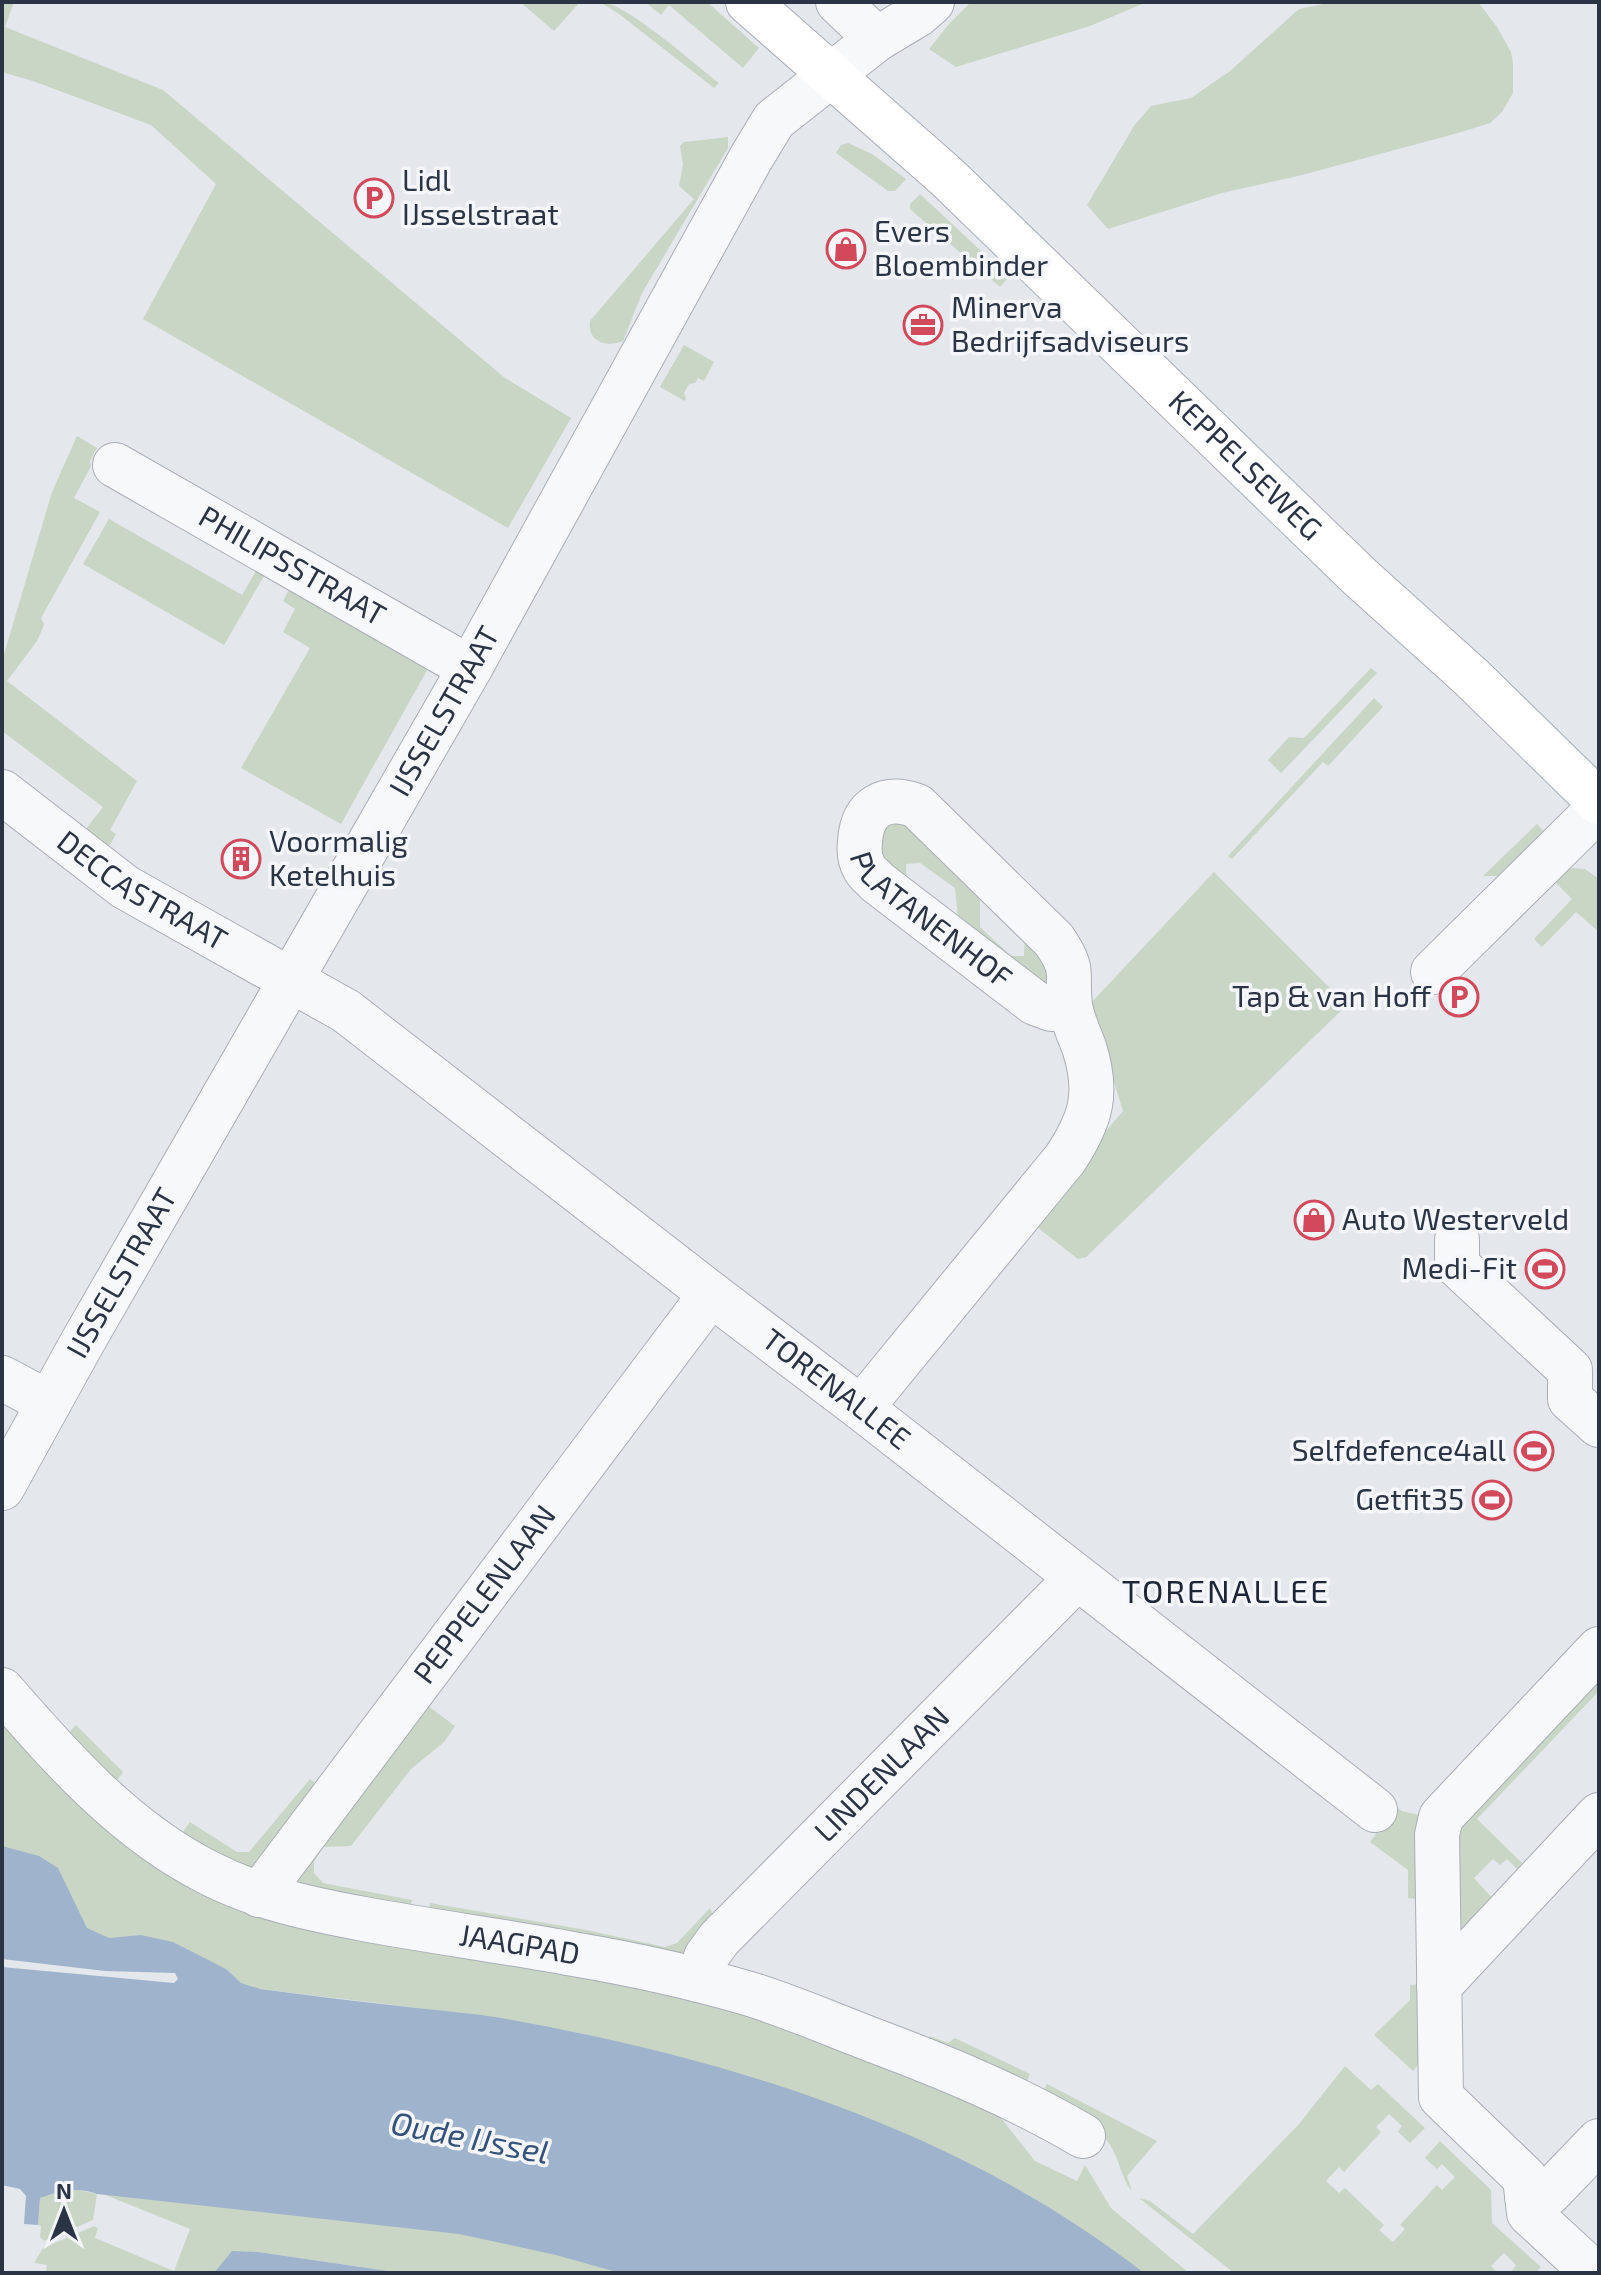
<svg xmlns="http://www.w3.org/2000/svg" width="1601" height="2275" viewBox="0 0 1601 2275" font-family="'Exo 2',sans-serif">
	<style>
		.green { fill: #c9d6c5 }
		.water { fill: #9fb4cc }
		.pier { fill: #e4e7ec }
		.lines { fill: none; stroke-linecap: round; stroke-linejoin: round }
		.street-casing { stroke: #a9aeb7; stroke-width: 46 }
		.secondary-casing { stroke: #a9aeb7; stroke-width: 46 }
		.street { stroke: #f7f8fa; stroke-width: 44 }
		.secondary { stroke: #fff; stroke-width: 44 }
		.labels { text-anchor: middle; stroke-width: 7; stroke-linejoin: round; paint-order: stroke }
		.poi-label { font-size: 30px; fill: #2b3445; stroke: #f4f6f9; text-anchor: start }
		.street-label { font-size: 30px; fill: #2b3445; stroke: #f4f6f9 }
		.neighbourhood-label { font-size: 32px; letter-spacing: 2px; fill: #1d2536; stroke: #f4f6f9 }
		.water-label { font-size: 32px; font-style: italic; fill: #34527a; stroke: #f4f6f9 }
	</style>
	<rect width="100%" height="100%" fill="#e4e7ec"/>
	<g class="green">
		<polygon points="2,2 14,2 5,27 163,90 505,378 571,418 508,528 143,319 216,184 151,125 33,81 2,72"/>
		<polygon points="520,2 580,2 554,31"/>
		<path d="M600,2C626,2 695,65 719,83L714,88L619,14Z"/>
		<polygon points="645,2 707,2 759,48 743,68 669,5 661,15"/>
		<polygon points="971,2 1147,2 1090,26 956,67 929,49 949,24"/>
		<polygon points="1333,2 1478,2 1497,27 1511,52 1513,63 1513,93 1502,112 1490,123 1458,133 1302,175 1222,193 1108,229 1087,205 1134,126 1151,106 1191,98 1230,71 1299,9"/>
		<path d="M728,137V148L642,293L623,341C607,348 587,342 590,321L694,199L679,186L683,165L680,146L684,142Z"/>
		<polygon points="848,143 872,154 906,179 895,191 888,191 836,153 841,145"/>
		<polygon points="920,194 1009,277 1000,287 910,209 910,204"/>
		<polygon points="684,345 714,362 704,381 698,378 695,383 689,384 684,393 686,398 685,401 660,387"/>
		<polygon points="77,436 97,448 90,461 91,466 74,498 100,512 41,618 44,625 37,641 7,681 137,781 110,830 116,834 106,852 82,834 103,807 2,731 2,661 52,492"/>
		<polygon points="109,519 242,595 260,564 268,569 224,645 83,564"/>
		<polygon points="292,584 431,663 341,824 241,768 310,648 283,632 295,609 283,601"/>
		<polygon points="1371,668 1377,673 1281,773 1268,760 1289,737 1304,738"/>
		<polygon points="1374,698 1383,707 1328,766 1323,762 1232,859 1228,856"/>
		<polygon points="905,816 980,884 980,927 1011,956 1024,956 1025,925 1056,955 1054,989 959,929 955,888 920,863 906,864 907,892 876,864 871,835"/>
		<polygon points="1537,824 1546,834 1519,876 1483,876"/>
		<polygon points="1572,868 1585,869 1599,879 1599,932 1576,912 1542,947 1534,939 1572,899 1552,879 1561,872"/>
		<polygon points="1214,872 1347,1005 1086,1257 1078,1259 1029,1221 1123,1111 1090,1004"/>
		<polygon points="1599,1674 1599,1691 1477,1819 1522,1863 1517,1869 1507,1859 1500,1865 1493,1859 1474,1878 1494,1900 1457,1935 1451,1832"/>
		<polygon points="416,1697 455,1726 444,1742 411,1769 351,1846 323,1847 314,1862 314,1873 323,1883 412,1900 409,1914 306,1893 298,1880 296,1865"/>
		<polygon points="2,1704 185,1871 655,1982 981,2093 1035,2161 1077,2181 1085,2165 1111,2208 1189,2273 1138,2273 691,2060 592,2036 492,2017 260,1989 240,1983 226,1969 106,1942 91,1936 2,1851"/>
		<polygon points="76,1725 123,1772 110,1790 62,1740"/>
		<polygon points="310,1779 320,1787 253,1868 242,1871 177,1840 190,1822 237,1852 249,1852"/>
		<polygon points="1396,1807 1402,1811 1427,1817 1421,1900 1408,1898 1408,1870 1370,1842"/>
		<polygon points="430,1903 586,1930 665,1947 677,1943 710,1908 717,1924 684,1956 427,1918"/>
		<polygon points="1423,1984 1424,2057 1413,2071 1374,2035 1410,2000 1410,1985"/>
		<polygon points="930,2036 948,2043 955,2038 1030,2074 1023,2090 921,2047"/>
		<polygon points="1345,2066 1371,2090 1378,2084 1425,2128 1410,2143 1398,2132 1402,2126 1389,2114 1376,2127 1381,2132 1344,2172 1339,2167 1326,2181 1339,2193 1345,2188 1384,2225 1379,2230 1393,2242 1405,2229 1400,2225 1437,2185 1442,2190 1455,2177 1442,2164 1437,2169 1425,2158 1440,2141 1491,2190 1492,2223 1541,2267 1535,2273 1514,2273 1512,2271 1516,2265 1504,2253 1491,2266 1496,2271 1494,2273 1234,2273 1139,2198 1150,2201 1193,2234 1299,2124"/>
		<path d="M1047,2084L1157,2141L1127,2176L1132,2191C1122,2180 1120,2163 1113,2150C1100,2123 1065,2113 1039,2100Z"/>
		<polygon points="79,2190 97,2194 93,2220 44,2241 40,2237 41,2226 38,2225 40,2198 57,2191"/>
		<polygon points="103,2194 446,2225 658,2273 402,2273 258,2252 214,2273 46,2273 47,2265 34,2263 43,2248 94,2226 98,2228 95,2238 174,2271 190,2229"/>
	</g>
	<g class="water">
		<path d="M2,1846L39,1856L58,1868L87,1928L109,1938L141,1935L173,1942L226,1969L241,1983L260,1989C312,1996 364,2002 417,2008C443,2011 469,2013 495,2017C725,2057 958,2128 1144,2273H620L556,2255L459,2234L97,2194C78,2186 58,2191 40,2198L38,2225L24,2224L26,2196L20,2189L2,2185Z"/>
		<polygon points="232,2251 258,2252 402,2273 214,2273"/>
	</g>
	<polygon class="pier" points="2,1959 105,1971 175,1973 178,1979 174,1983 2,1967"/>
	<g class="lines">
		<defs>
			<g id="street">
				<polyline points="838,2 877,39"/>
				<path id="s1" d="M115,465L470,668"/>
				<path id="s2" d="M2,792L125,887L346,1011L711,1294L861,1408L1375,1810"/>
				<polyline points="1433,972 1599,808"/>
				<polyline points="1457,1240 1457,1265 1570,1370 1570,1399 1599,1425"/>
				<polyline points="2,1378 49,1403"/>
				<path id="s3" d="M861,1408L1065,1159C1091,1120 1099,1093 1084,1047C1079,1034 1072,1019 1070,1005C1066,972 1076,972 1054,940L917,806C885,794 862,807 860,842C859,850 860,860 864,867C866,873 873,877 877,882L1035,1003L1051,1009L1070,1006"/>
				<path id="s4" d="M2,1488L82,1343L470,668L751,158L774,120L877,39L917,15L932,2"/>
				<path id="s5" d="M2,1690C62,1759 125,1831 209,1873C258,1898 310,1909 364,1919C434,1932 504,1941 573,1954C632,1964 692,1977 750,1994C792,2007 833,2025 875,2041C947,2068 1017,2097 1083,2136"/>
				<path id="s6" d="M259,1895L711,1294"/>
				<path id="s7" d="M699,1980L706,1957L719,1939L1077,1578"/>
				<polyline points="1439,1986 1599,1815"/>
				<polyline points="1527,2196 1549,2193 1599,2141"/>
				<polyline points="1594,2273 1529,2213 1525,2178 1441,2097 1437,1835 1441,1817 1599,1649"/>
			</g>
			<g id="secondary">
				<path id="s8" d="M748,2L947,177L1360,577L1471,677L1599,802"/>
			</g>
		</defs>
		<use href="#street" class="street-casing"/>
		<use href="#secondary" class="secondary-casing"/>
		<use href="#street" class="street"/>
		<use href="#secondary" class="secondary"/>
	</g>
	<defs>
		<symbol id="parking-ring" viewBox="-11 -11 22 22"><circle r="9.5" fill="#f4f6f9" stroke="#d1495b" stroke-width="1.5"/><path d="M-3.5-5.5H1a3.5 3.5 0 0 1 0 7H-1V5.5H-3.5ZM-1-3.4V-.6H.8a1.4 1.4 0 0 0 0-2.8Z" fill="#d1495b"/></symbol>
		<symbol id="shop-ring" viewBox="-11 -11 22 22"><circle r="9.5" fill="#f4f6f9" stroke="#d1495b" stroke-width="1.5"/><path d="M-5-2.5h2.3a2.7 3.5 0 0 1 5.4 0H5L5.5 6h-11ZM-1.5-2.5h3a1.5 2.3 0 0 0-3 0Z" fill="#d1495b"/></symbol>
		<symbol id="office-ring" viewBox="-11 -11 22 22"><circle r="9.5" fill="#f4f6f9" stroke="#d1495b" stroke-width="1.5"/><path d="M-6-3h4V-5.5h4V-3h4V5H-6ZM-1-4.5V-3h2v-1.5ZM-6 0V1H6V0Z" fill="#d1495b"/></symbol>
		<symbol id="building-ring" viewBox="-11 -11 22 22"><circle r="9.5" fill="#f4f6f9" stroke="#d1495b" stroke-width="1.5"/><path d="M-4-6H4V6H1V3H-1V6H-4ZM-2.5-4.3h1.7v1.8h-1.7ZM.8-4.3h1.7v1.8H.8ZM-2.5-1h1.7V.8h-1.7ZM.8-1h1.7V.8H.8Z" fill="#d1495b"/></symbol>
		<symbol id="stadium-ring" viewBox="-11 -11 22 22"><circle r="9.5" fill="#f4f6f9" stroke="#d1495b" stroke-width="1.5"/><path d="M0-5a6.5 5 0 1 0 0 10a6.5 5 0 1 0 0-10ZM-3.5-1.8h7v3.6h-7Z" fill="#d1495b"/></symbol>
	</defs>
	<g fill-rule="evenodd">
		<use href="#parking-ring" x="352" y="176" width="44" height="44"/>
		<use href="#shop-ring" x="824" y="227" width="44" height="44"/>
		<use href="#office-ring" x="901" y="303" width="44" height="44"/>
		<use href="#building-ring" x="219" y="837" width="44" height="44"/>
		<use href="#parking-ring" x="1437" y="975" width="44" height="44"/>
		<use href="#shop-ring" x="1292" y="1198" width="44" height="44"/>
		<use href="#stadium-ring" x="1523" y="1247" width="44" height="44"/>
		<use href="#stadium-ring" x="1512" y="1429" width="44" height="44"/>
		<use href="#stadium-ring" x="1470" y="1478" width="44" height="44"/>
	</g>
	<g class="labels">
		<g class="poi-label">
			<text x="402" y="191">Lidl<tspan x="402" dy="34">IJsselstraat</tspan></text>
			<text x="874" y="242">Evers<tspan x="874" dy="34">Bloembinder</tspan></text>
			<text x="951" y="318">Minerva<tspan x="951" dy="34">Bedrijfsadviseurs</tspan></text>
			<text x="269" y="852">Voormalig<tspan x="269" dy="34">Ketelhuis</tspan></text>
			<text x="1431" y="1007" text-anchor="end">Tap &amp; van Hoff</text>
			<text x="1342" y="1230">Auto Westerveld</text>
			<text x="1517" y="1279" text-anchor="end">Medi-Fit</text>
			<text x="1506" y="1461" text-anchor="end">Selfdefence4all</text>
			<text x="1464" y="1510" text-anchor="end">Getfit35</text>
		</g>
		<g class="street-label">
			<text dy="10" stroke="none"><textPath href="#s8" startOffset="680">KEPPELSEWEG</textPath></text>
			<text dy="10" stroke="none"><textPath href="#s1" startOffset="204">PHILIPSSTRAAT</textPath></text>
			<text dy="10" stroke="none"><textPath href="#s4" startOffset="894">IJSSELSTRAAT</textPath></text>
			<text dy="10" stroke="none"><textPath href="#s2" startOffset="172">DECCASTRAAT</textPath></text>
			<text dy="10" stroke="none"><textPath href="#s3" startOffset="938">PLATANENHOF</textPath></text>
			<text dy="10" stroke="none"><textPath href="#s4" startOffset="246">IJSSELSTRAAT</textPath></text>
			<text dy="10" stroke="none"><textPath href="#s2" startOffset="1028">TORENALLEE</textPath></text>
			<text dy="10" stroke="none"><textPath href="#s6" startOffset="376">PEPPELENLAAN</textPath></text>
			<text dy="10" stroke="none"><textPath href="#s7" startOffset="278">LINDENLAAN</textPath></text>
			<text dy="10" stroke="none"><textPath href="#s5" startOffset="598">JAAGPAD</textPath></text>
		</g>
		<g class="neighbourhood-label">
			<text x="1226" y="1603">TORENALLEE</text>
		</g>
		<g class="water-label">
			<text transform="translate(470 2138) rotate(11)" y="11">Oude IJssel</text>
		</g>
	</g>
	<rect width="1601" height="2275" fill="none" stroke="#2b3445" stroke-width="8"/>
	<g transform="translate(64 2211)" stroke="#f4f6f9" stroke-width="6" paint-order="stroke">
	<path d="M0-6L14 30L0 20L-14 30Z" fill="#2b3445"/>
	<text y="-12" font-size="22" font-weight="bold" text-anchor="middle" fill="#2b3445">N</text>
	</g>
</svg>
